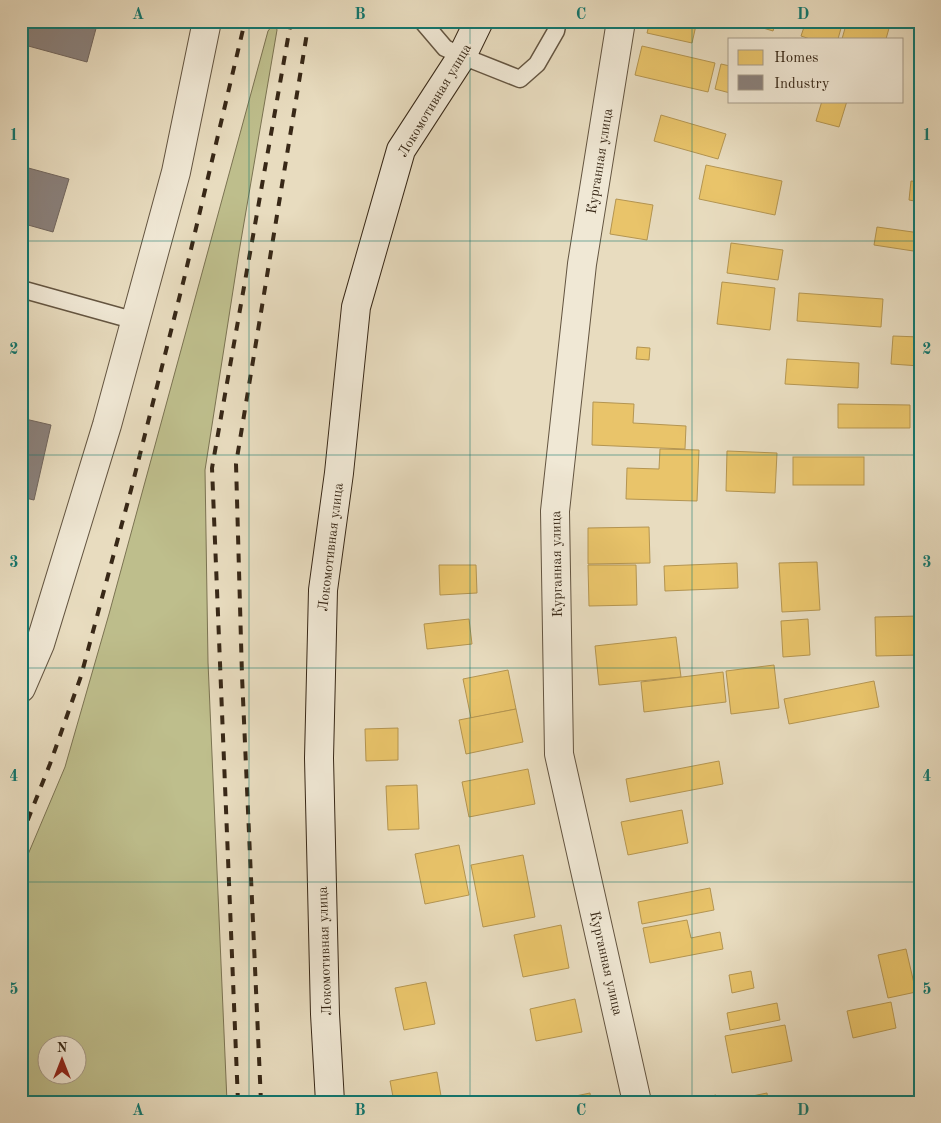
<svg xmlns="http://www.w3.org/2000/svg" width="941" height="1123" viewBox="0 0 941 1123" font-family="'Old Standard TT',serif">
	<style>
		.green { fill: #bebe8c; stroke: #7b7352; fill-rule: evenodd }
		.homes { fill: #e9c46a; stroke: #b49551 }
		.industry { fill: #8a817c; stroke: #71665e }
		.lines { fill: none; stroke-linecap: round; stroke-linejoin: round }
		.lane-casing { stroke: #645541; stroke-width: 19 }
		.street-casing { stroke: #645541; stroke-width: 30 }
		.secondary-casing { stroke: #382817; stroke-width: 30 }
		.lane { stroke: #f0e8d5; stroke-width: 16 }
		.street { stroke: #f0e8d5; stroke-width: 28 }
		.secondary { stroke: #f0e8d5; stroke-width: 28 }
		.rail { stroke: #382817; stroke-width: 4; stroke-dasharray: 9 9; stroke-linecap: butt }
		.grid { fill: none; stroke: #0f766e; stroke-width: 1; stroke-opacity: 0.55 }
		.labels { text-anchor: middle; stroke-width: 5; stroke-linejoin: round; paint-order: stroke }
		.street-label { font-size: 14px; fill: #382817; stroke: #f0e8d5 }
		.neatline { fill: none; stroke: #0f766e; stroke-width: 2 }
		.grid-label { font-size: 16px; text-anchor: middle; font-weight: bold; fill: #0f766e }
	</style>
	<rect width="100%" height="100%" fill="#e8dcbf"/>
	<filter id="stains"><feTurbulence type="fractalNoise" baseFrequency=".004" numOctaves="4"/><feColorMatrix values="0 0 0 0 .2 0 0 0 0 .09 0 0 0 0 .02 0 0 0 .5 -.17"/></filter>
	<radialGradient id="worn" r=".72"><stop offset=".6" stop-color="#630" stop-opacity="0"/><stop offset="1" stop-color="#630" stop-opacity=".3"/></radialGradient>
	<path class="green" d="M275,22L277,30L239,252L205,470L208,662L227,1102H21V871L65,767L109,614L268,31ZM48,1046H78V1076H48Z"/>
	<g class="homes">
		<polygon points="650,21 697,21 692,43 647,33"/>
		<polygon points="740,21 776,21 773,31"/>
		<polygon points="806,21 843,21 838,39 810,39 801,36"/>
		<polygon points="847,21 891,21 886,39 842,39"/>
		<polygon points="642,46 715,63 708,92 635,75"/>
		<polygon points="721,64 730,66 730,93 715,89"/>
		<polygon points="822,101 847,101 839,127 816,121"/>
		<polygon points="661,115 726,134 718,159 654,141"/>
		<polygon points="706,165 782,181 775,215 699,199"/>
		<polygon points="911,181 920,182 920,202 909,200"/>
		<polygon points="616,199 653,205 647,240 610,234"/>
		<polygon points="877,227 920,233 920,252 874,245"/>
		<polygon points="731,243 783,250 778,280 727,273"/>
		<polygon points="722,282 775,288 770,330 717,324"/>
		<polygon points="799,293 883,299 881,327 797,321"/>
		<polygon points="893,336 920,337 920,366 891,364"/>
		<polygon points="637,347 650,348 649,360 636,359"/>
		<polygon points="787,359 859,363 858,388 785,384"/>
		<polygon points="593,402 634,404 633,423 686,426 685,449 592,445"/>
		<polygon points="838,404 910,405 910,428 838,428"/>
		<polygon points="660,449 699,450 697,501 626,499 627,468 659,469"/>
		<polygon points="727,451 777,453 775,493 726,491"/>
		<rect x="793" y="457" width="71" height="28"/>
		<polygon points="649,527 650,563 588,564 588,528"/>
		<polygon points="817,562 820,610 782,612 779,563"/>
		<polygon points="737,563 738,588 665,591 664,566"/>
		<polygon points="439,565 476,565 477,593 440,595"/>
		<polygon points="588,565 636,565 637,605 589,606"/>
		<polygon points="920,616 920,655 876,656 875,617"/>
		<polygon points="469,619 472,644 427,649 424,624"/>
		<polygon points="808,619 810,655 783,657 781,621"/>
		<polygon points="676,637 681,677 599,685 595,646"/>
		<polygon points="774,665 779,708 731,714 726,671"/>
		<polygon points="508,670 516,709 471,718 463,679"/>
		<polygon points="723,672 726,702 644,712 641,682"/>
		<polygon points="874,681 879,707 789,724 784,699"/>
		<polygon points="516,709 523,742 466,754 459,720"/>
		<polygon points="398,728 398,760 366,761 365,729"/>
		<polygon points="719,761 723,784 630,802 626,779"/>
		<polygon points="528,769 535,804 469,817 462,782"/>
		<polygon points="417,785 419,829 388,830 386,786"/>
		<polygon points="682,810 688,843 628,855 621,822"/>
		<polygon points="459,845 469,895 425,904 415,854"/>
		<polygon points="523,855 535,917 483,927 471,865"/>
		<polygon points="710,888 714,910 642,924 638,902"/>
		<polygon points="687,920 691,938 720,932 723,949 650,963 643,928"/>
		<polygon points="561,925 569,968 523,977 514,935"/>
		<polygon points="906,949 916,992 888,998 878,955"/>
		<polygon points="751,971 754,988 732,993 729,975"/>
		<polygon points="426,982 435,1024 404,1030 395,988"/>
		<polygon points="575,999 582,1032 536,1041 530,1009"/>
		<polygon points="891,1002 896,1028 853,1038 847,1011"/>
		<polygon points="777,1003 780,1020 730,1030 727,1013"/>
		<polygon points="785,1025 792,1061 732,1073 725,1036"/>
		<polygon points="437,1072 442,1102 394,1102 390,1081"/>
		<polygon points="590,1093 591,1102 552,1102 552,1101"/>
		<polygon points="767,1093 768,1102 728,1102 728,1101"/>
		<polygon points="716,1095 718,1102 683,1102"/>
	</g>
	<g class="industry">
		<polygon points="21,21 98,21 87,62 21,44"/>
		<polygon points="21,166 69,179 53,232 21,223"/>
		<polygon points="21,418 51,425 34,500 21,497"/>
	</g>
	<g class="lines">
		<defs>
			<g id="lane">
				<polyline points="422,21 445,48 462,56 520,79 537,64 556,31 558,21"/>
				<polyline points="21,289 136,321"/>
			</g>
			<g id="street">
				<polyline points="621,21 582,264 555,511 559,754 637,1102"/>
				<polyline points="21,688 40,644 107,425 176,172 207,21"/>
			</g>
			<polyline id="secondary" points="330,1102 325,1014 319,758 323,590 339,473 356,307 401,150 462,56 479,21"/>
		</defs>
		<use href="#lane" class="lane-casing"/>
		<use href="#street" class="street-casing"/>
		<use href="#secondary" class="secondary-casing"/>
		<use href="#lane" class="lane"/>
		<use href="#street" class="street"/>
		<use href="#secondary" class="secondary"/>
		<g class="rail">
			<polyline points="21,837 50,764 81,676 131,490 184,279 245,21"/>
			<polyline points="238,1102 212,468 291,21"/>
			<polyline points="261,1102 242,676 236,464 309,21"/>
		</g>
	</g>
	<path class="grid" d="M249,21V1102M470,21V1102M692,21V1102M21,241H920M21,455H920M21,668H920M21,882H920"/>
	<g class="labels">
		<g class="street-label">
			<text transform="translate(434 100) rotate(-59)" y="5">Локомотивная улица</text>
			<text transform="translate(599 161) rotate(-81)" y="5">Курганная улица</text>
			<text transform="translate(330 547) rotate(-83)" y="5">Локомотивная улица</text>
			<text transform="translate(556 564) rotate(-91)" y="5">Курганная улица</text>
			<text transform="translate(324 951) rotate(-92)" y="5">Локомотивная улица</text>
			<text transform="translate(607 963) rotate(77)" y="5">Курганная улица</text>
		</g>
	</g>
	<rect width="941" height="1123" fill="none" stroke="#e8dcbf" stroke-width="55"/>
	<rect x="728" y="38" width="175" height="65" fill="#f0e8d5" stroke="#a69b89"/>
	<rect x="738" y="50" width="25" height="15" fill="#e9c46a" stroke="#a69b89"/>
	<text x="774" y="62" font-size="15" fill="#382817">Homes</text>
	<rect x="738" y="75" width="25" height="15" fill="#8a817c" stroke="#a69b89"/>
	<text x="774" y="88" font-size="15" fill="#382817">Industry</text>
	<g transform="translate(62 1060)"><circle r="24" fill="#f0e8d5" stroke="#a69b89"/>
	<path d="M0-4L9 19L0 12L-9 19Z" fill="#8f2418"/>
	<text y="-8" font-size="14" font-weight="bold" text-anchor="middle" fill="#382817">N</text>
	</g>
	<rect x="28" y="28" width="886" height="1068" class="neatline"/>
	<g class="grid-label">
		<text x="138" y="19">A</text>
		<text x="360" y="19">B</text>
		<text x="581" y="19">C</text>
		<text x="803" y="19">D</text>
		<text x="14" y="140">1</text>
		<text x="927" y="140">1</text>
		<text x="14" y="354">2</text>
		<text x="927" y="354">2</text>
		<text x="14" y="567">3</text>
		<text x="927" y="567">3</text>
		<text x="14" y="781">4</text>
		<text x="927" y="781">4</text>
		<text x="14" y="994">5</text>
		<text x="927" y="994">5</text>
		<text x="138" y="1115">A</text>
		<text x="360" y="1115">B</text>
		<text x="581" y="1115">C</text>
		<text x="803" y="1115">D</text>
	</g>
	<rect width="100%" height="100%" filter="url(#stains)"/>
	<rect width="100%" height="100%" fill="url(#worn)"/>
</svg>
